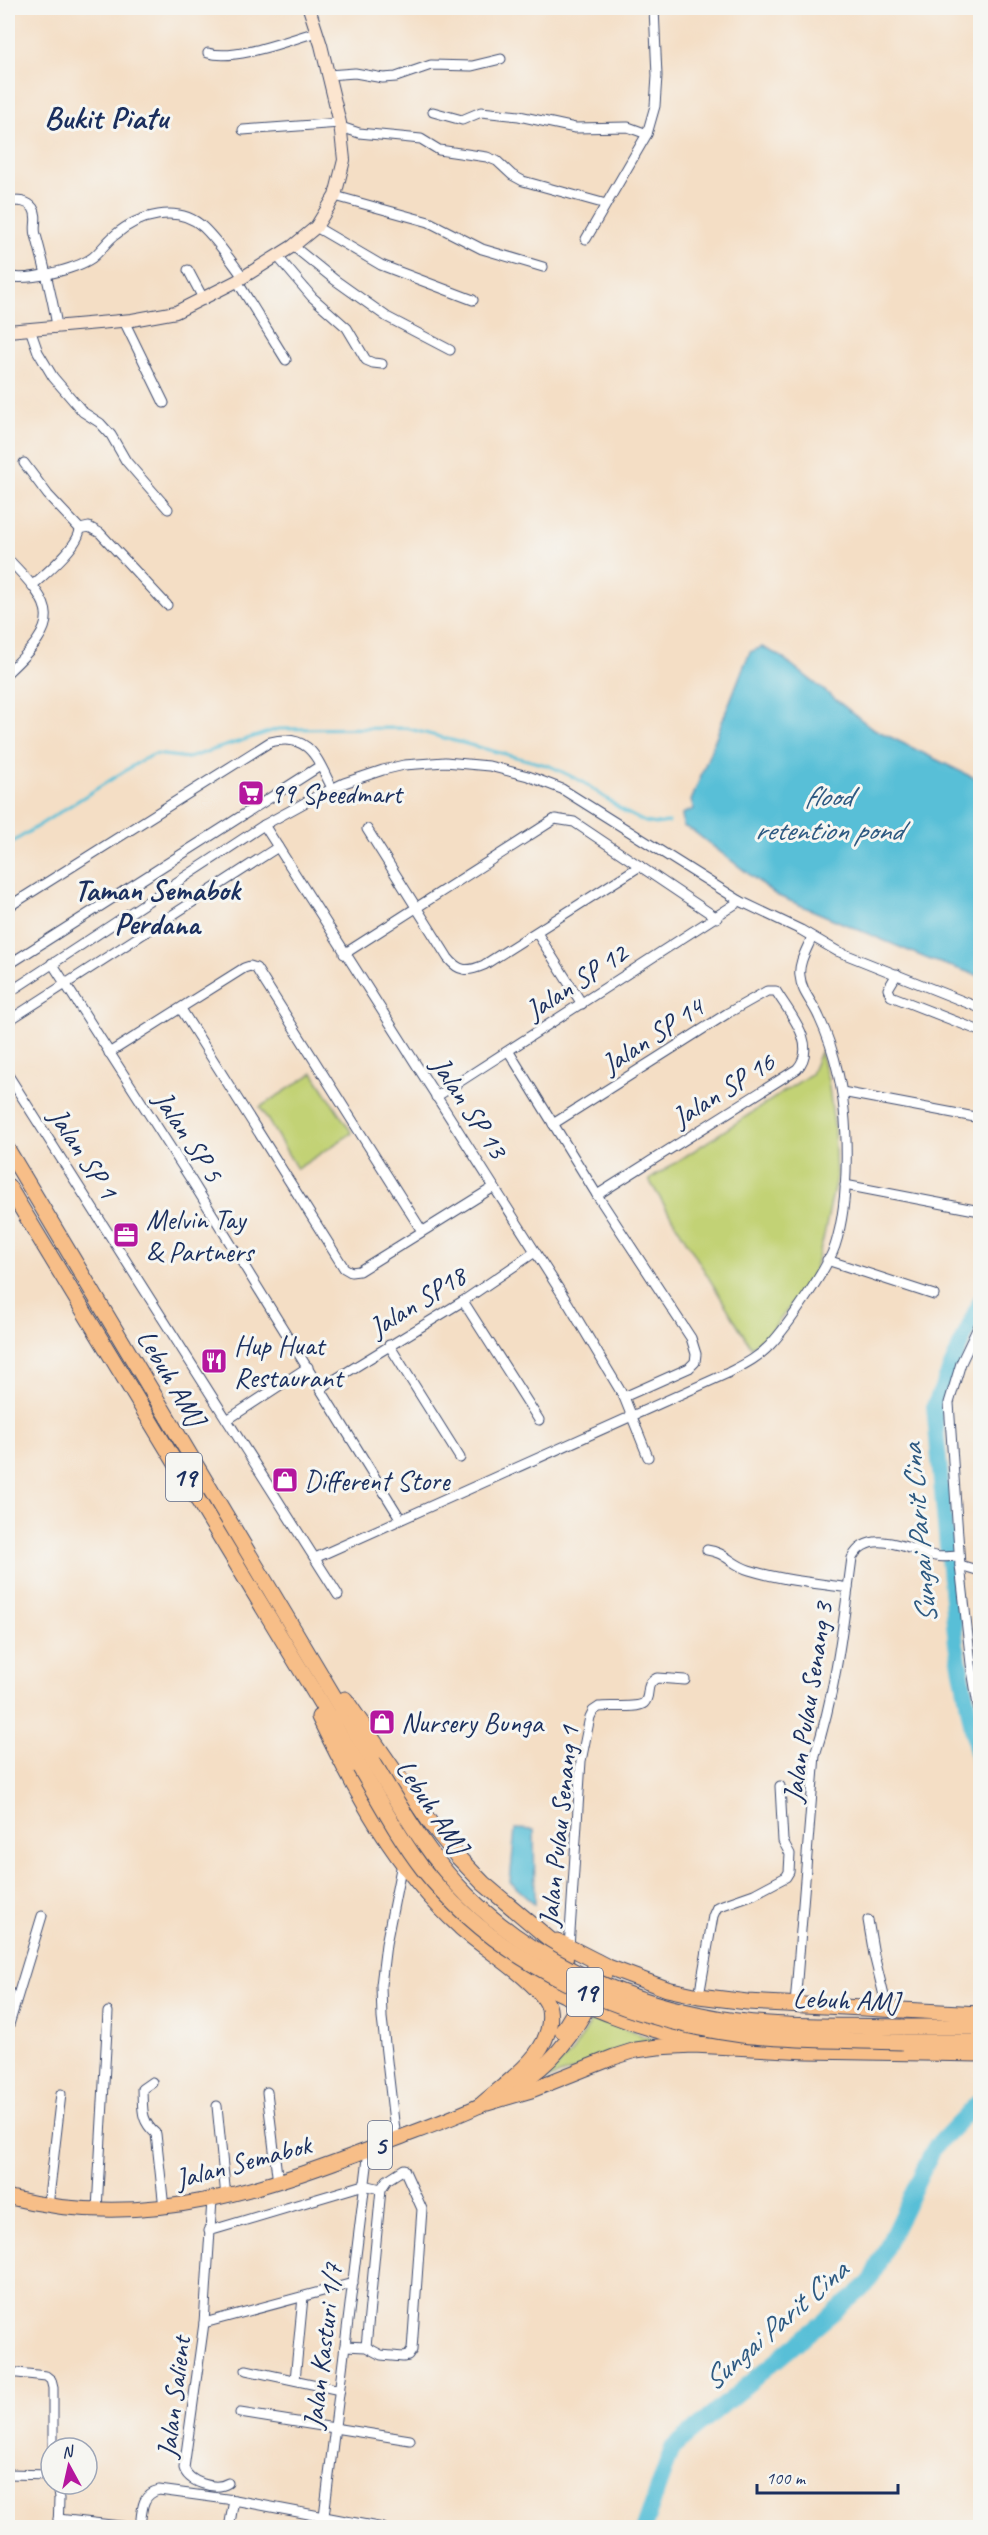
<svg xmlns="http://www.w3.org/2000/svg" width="988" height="2535" viewBox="0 0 988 2535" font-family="Caveat,sans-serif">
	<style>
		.green { fill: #c2d274; stroke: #6e8069; stroke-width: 1.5 }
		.water { fill: #59bfd7; stroke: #3a779a; stroke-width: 1.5 }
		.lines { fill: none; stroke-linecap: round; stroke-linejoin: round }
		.stream { stroke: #59bfd7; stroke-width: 3 }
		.river { stroke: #59bfd7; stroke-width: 16 }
		.minor-casing { stroke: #3c496d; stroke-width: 11 }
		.secondary-casing { stroke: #3c496d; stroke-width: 14 }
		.primary-casing { stroke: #3c496d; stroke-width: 16 }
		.trunk-casing { stroke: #3c496d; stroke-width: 17 }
		.minor { stroke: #fff; stroke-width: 9 }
		.secondary { stroke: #fce5cf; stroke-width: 12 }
		.primary { stroke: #f7be88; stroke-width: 14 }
		.trunk { stroke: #f7be88; stroke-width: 15 }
		.trunk-bridge-casing { stroke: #3c496d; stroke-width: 17; stroke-linecap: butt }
		.trunk-bridge { stroke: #f7be88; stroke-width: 15 }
		.labels { text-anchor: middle; stroke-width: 6; stroke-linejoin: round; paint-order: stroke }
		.shield { fill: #f6f6f2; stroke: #5d6b8a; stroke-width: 1.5 }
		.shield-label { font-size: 27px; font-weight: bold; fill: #1b2f5e }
		.poi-label { font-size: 28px; fill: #1b2f5e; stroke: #f6f6f2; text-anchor: start }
		.street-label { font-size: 28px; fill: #1b2f5e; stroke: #f6f6f2 }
		.water-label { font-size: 30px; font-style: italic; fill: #2e5a82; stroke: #f6f6f2 }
		.neighbourhood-label { font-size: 30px; font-weight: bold; fill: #1b2f5e; stroke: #f6f6f2 }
		.quarter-label { font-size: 32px; font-weight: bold; fill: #1b2f5e; stroke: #f6f6f2 }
	</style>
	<rect width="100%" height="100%" fill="#f6f6f2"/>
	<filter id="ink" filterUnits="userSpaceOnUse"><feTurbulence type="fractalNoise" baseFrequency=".0167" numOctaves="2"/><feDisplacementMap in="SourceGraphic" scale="12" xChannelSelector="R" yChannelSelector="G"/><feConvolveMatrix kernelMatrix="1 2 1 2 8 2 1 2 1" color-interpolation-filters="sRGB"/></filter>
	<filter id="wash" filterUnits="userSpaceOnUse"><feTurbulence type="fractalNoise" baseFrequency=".008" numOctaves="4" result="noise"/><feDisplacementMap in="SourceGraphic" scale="24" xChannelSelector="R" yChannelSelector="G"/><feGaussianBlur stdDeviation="1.35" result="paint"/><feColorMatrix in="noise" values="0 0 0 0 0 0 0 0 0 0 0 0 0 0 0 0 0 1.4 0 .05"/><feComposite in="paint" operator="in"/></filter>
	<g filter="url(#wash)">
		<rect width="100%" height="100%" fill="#f4dec5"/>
		<g class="green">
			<polygon points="820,1052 828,1080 834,1125 836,1178 823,1240 812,1278 769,1334 751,1347 649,1180 811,1074"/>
			<polygon points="313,1073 352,1133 297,1169 260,1107"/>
			<polygon points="594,2017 656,2041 543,2081 573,2051"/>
		</g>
		<g class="water">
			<polygon points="762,647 780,656 872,728 980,781 980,976 928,959 776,895 693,831 683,826 682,814 694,809 691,801 743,668 750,652"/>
			<polygon points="515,1829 534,1830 535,1904 510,1882"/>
		</g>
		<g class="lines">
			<polyline class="stream" points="8,845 142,760 155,754 188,758 278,729 406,728 550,766 583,782 625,812 645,822 656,824 669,822"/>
			<g class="river">
				<polyline points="980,1301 934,1406 956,1644 980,1770"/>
				<polyline points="644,2528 672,2448 869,2283 934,2148 980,2100"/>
			</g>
		</g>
	</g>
	<g filter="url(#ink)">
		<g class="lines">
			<defs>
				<g id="minor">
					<path d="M208,53C237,61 288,40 317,32"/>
					<polyline points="328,75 355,73 383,78 396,77 431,65 472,66 501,59"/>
					<polyline points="433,112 462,120 481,112 519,116 575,128 628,127 647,134"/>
					<polyline points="341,127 359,133 421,139 439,150 487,157 497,161 512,175 523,181 606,204"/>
					<polyline points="243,130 340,123"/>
					<polyline points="335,196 429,222 482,249 543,267"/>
					<path d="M8,201C17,201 27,200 33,208C39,217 33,226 36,235C44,265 52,295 57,326"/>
					<polyline points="316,227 381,265 473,300"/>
					<polyline points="586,239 647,134 655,106 657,76 654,8"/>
					<polyline points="293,246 335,280 387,317 450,350"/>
					<polyline points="278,257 312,297 347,328 366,360 373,363 382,364"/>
					<polyline points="188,270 204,300"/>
					<path d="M8,276C26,282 76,269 92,258C101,251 106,242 115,235C138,215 178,204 203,227C218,241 231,261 243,277"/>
					<polyline points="237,281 286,360"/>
					<polyline points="124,321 164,403"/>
					<polyline points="30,329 38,352 53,377 83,412 100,423 111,435 126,461 168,509"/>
					<path d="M24,463L48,495L80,529C79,546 46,573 33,585"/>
					<polyline points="80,529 89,527 100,533 167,605"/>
					<path d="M8,559C57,609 61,622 8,672"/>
					<polyline points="264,825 569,1305 624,1397 648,1457"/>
					<path d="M367,829L448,958C459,972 468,972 484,965L640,866"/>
					<path d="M8,907L270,742C310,732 317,759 332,788"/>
					<polyline points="537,933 582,1004"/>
					<polyline points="344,954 555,819 574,822 717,918"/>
					<polyline points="52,963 190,1178 400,1518"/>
					<polyline points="8,965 320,766"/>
					<polyline points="897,974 888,989 891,996 980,1031"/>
					<polyline points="8,993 264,825 317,796 344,783 383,770 404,765 445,762 489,766 528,776 562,789 740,901 801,930 837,951 980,1008"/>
					<polyline points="181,1009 344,1268 351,1272 359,1271 494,1187"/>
					<polyline points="8,1021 278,847"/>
					<polyline points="509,1052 597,1195 691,1338 696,1354 695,1362 689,1368 624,1397"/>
					<polyline points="109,1053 244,968 250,966 256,968 422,1231"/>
					<polyline points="8,1075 338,1595"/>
					<polyline points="842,1092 980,1118"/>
					<polyline points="436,1097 740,901"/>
					<path d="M553,1124L728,1013L767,991H776C789,1013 819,1045 797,1069L597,1195"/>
					<polyline points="845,1185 980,1211"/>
					<polyline points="827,1260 934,1295"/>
					<polyline points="463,1301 539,1420"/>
					<polyline points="980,1323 961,1363 949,1403 960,1565 971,1664 980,1717"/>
					<polyline points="389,1345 460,1458"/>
					<polyline points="321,1388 463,1301 535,1252"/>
					<polyline points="227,1420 308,1367"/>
					<path d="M707,1550C725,1552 732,1565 749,1570C781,1580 815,1583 848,1588"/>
					<path d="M315,1558L728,1373C743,1365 758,1358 770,1345C787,1327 827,1269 835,1246C850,1200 849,1120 838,1073C834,1055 827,1034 819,1017C813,1003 801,991 800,976C798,963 807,949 812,937"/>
					<polyline points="960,1565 980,1571"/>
					<polyline points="868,1920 874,1955 887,2008"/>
					<path d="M569,1948L581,1761L590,1717L593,1711L599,1707C609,1705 637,1709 644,1703C652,1695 643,1685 657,1678L685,1680"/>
					<polyline points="699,1996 713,1916 717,1907 754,1894 786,1877 789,1872 790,1854 783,1841 780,1786"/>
					<path d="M795,2005L815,1755C836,1691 843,1625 852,1558C869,1526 909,1550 935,1556C942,1558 951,1556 959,1556"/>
					<polyline points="8,2028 42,1916"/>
					<path d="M152,2082L142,2089C143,2109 140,2120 156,2134L164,2208"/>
					<polyline points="267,2092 278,2183"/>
					<polyline points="217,2106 226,2197"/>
					<polyline points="396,2139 382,2018 381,1985 386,1944 402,1863"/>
					<path d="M212,2200L204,2323L184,2468C188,2482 215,2491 228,2483"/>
					<polyline points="48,2206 61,2094"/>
					<polyline points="97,2209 108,2012"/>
					<polyline points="209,2231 364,2185 381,2189"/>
					<polyline points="204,2323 353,2283"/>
					<polyline points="345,2346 366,2347 381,2355 403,2357 408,2356 412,2350 422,2209 404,2169 387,2180 381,2189 366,2347"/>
					<polyline points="246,2370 340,2390"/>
					<polyline points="8,2372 46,2376 51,2380 53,2388 53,2448"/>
					<polyline points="295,2380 303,2297"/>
					<polyline points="240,2413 410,2440"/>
					<polyline points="8,2474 51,2475"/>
					<polyline points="57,2484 59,2499 58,2528"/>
					<polyline points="324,2516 369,2150"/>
					<polyline points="58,2519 138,2528"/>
					<path d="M140,2528C142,2511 141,2494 159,2490L234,2500L383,2528"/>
					<polyline points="229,2528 234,2500"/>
				</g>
				<polyline id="secondary" points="8,331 132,320 176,312 237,281 293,246 316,227 335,196 344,160 340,123 321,45 309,8"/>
				<g id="primary">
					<polyline points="562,2031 579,2003 597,1961"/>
					<path d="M8,2197C149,2233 268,2188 399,2138C446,2120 502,2101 541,2068C572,2042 591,2002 608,1967"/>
				</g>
				<g id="trunk">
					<polyline points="8,1150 373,1762"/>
					<polyline points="8,1186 360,1768"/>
					<path d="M345,1699L431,1824L456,1855L483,1883L561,1949C569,1962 567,1970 556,1981L547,1982L527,1976"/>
					<path d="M319,1717C356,1793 396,1869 460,1927C480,1946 545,1985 549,2009C556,2052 509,2080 481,2105"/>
					<polyline points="557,1941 608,1967 667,1989 699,1996 747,2002 980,2014"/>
					<path d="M539,1983C589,2007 638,2028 693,2039"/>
					<polyline points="902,2027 980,2027"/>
					<polyline points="902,2042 980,2042"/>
					<polyline points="487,2103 531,2090 614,2057 636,2050 658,2047 693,2045 807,2051 980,2054"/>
				</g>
			</defs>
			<use href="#minor" class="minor-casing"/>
			<use href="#secondary" class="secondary-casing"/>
			<use href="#primary" class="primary-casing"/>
			<use href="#trunk" class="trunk-casing"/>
			<use href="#minor" class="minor"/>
			<use href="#secondary" class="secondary"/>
			<use href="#primary" class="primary"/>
			<use href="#trunk" class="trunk"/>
			<defs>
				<g id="trunk-bridge">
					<path d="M373,1762C401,1808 428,1856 467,1895C529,1957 616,1998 702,2015C767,2029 836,2025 902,2027"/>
					<path d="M360,1768C380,1802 399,1838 423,1869C501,1967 621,2019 742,2035C795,2041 849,2040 902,2042"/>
				</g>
			</defs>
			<use href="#trunk-bridge" class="trunk-bridge-casing"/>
			<use href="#trunk-bridge" class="trunk-bridge"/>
		</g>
	</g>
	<defs>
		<symbol id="supermarket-square" viewBox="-11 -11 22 22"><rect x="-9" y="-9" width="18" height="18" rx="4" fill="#b5179e" stroke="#f6f6f2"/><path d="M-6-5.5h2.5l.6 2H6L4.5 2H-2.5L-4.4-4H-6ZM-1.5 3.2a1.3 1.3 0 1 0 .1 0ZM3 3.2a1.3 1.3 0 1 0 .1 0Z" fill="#fff"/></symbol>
		<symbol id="office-square" viewBox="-11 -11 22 22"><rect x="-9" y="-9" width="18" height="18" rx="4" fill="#b5179e" stroke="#f6f6f2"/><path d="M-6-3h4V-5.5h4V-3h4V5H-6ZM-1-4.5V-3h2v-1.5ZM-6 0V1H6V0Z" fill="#fff"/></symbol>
		<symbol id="restaurant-square" viewBox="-11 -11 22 22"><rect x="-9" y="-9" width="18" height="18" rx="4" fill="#b5179e" stroke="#f6f6f2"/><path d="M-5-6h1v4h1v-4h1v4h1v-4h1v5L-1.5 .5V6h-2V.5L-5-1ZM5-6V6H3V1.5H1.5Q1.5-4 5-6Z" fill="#fff"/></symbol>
		<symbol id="shop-square" viewBox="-11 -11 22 22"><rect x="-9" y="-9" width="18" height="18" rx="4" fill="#b5179e" stroke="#f6f6f2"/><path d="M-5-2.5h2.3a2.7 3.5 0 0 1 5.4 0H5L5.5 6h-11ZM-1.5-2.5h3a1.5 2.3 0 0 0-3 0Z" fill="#fff"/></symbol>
	</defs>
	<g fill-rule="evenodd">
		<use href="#supermarket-square" x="236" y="778" width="30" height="30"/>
		<use href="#office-square" x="111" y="1220" width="30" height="30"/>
		<use href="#restaurant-square" x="199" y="1346" width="30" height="30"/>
		<use href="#shop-square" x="270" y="1465" width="30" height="30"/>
		<use href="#shop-square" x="367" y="1707" width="30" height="30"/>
	</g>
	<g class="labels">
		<g class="shield">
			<rect x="166" y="1453" width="36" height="48" rx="4.5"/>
			<rect x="567" y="1968" width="36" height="48" rx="4.5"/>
			<rect x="368" y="2121" width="24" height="48" rx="4.5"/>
		</g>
		<g class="shield-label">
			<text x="184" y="1486">19</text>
			<text x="585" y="2001">19</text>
			<text x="380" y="2154">5</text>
		</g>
		<g class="poi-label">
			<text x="270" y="803">99 Speedmart</text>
			<text x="146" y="1229">Melvin Tay<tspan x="146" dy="32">&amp; Partners</tspan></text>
			<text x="234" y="1355">Hup Huat<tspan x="234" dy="32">Restaurant</tspan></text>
			<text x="304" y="1490">Different Store</text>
			<text x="401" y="1732">Nursery Bunga</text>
		</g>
		<g class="street-label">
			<text transform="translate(576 981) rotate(-33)" y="10">Jalan SP 12</text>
			<text transform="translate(652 1035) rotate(-33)" y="10">Jalan SP 14</text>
			<text transform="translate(723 1089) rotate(-32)" y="10">Jalan SP 16</text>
			<text transform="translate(470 1107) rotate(57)" y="10">Jalan SP 13</text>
			<text transform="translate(189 1136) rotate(57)" y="10">Jalan SP 5</text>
			<text transform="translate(84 1153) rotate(57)" y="10">Jalan SP 1</text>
			<text transform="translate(417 1301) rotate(-32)" y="10">Jalan SP18</text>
			<text transform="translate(172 1377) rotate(59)" y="10">Lebuh AMJ</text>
			<text transform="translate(807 1702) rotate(-81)" y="10">Jalan Pulau Senang 3</text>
			<text transform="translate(433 1806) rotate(56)" y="10">Lebuh AMJ</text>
			<text transform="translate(558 1826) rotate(-84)" y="10">Jalan Pulau Senang 1</text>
			<text transform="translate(846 1999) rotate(2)" y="10">Lebuh AMJ</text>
			<text transform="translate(243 2161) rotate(-15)" y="10">Jalan Semabok</text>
			<text transform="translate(322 2346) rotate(-83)" y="10">Jalan Kasturi 1/7</text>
			<text transform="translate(173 2397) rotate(-83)" y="10">Jalan Salient</text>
		</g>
		<g class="water-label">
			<text x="828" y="806">flood<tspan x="828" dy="34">retention pond</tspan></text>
			<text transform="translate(919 1534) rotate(-95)" y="10">Sungai Parit Cina</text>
			<text transform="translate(775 2325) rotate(-41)" y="10">Sungai Parit Cina</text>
		</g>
		<g class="neighbourhood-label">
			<text x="157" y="900">Taman Semabok<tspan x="157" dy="34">Perdana</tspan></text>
		</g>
		<g class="quarter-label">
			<text x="106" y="128">Bukit Piatu</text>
		</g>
	</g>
	<rect width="988" height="2535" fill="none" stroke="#f6f6f2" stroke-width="30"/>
	<g transform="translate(69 2466) rotate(352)"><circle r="28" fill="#f6f6f2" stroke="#9ea6b7" stroke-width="1.5"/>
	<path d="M0-4.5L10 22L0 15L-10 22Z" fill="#b5179e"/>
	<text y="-9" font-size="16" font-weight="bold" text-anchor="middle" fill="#1b2f5e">N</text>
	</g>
	<path d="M757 2484v9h141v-9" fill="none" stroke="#1b2f5e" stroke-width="3"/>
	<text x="766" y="2484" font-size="18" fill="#1b2f5e" stroke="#f6f6f2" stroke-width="4.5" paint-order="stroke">100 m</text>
</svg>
